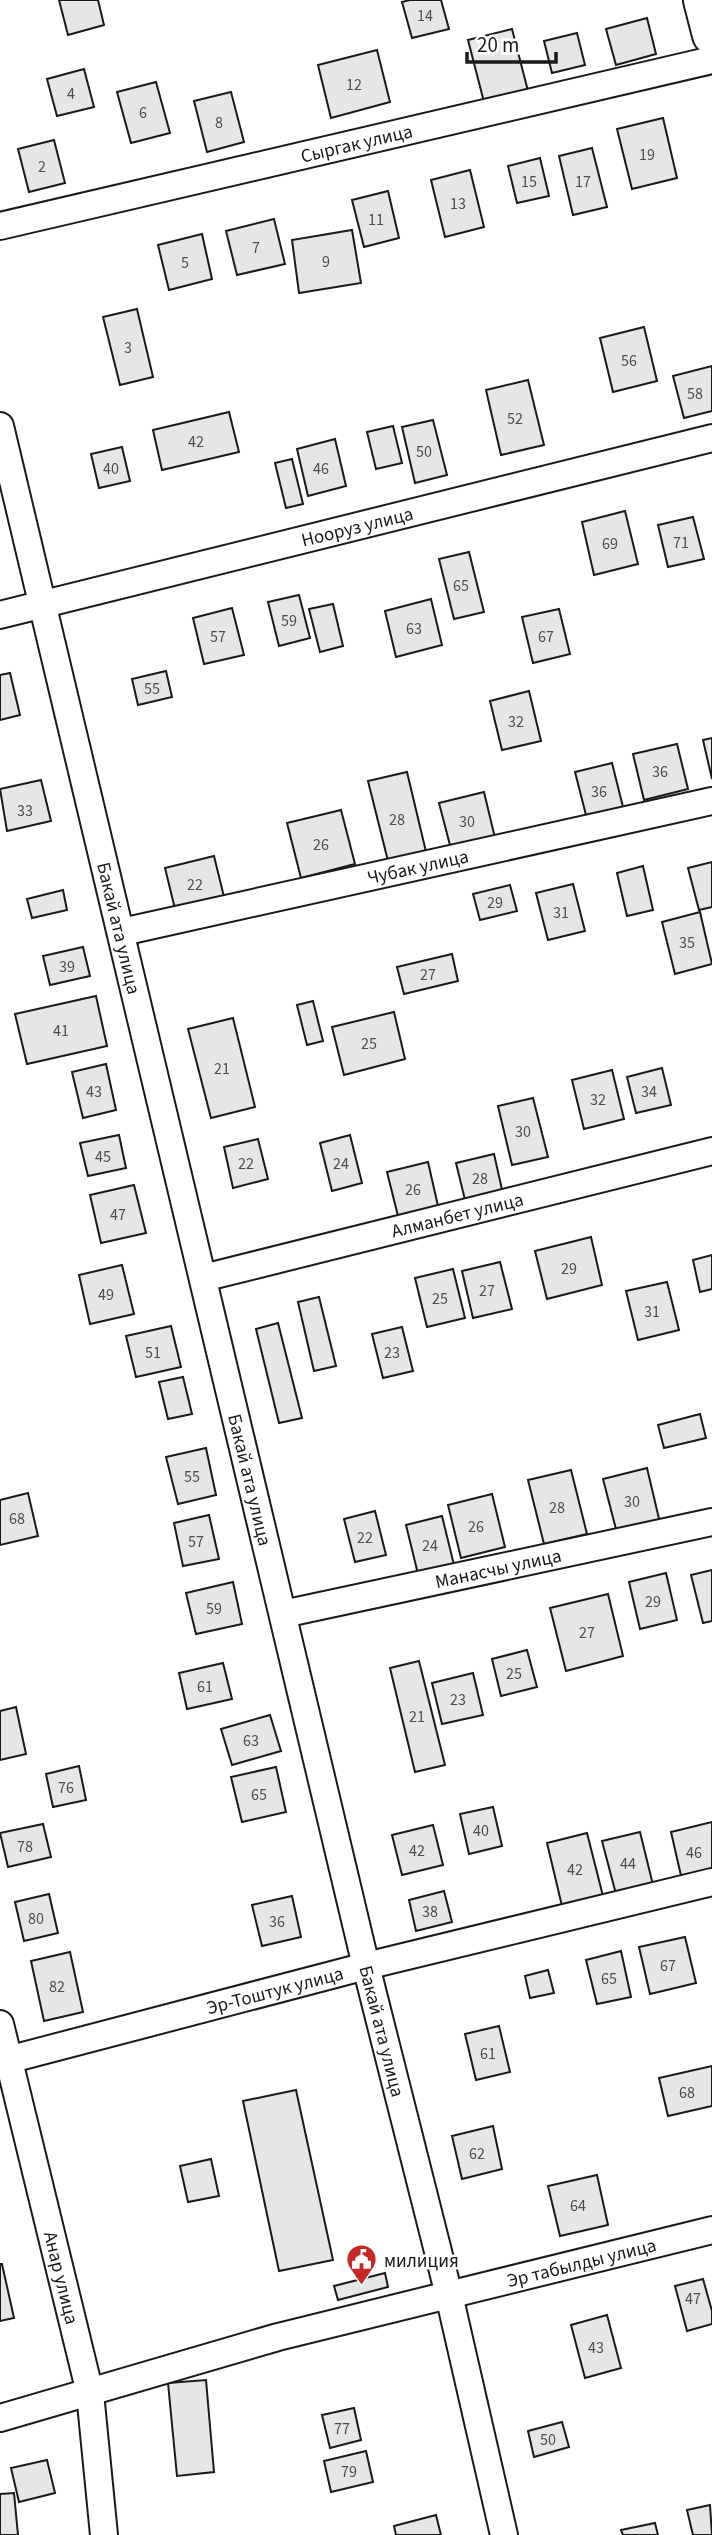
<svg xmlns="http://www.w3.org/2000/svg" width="712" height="2535" viewBox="0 0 712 2535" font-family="'Source Sans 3',sans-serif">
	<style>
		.building { fill: #e6e6e6; stroke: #1a1a1a; stroke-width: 2 }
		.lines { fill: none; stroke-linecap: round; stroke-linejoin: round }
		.street-casing { stroke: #1a1a1a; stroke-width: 30 }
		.secondary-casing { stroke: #1a1a1a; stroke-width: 42 }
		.street { stroke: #fff; stroke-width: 26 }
		.secondary { stroke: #fff; stroke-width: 38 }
		.labels { text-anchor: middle; stroke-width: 5; stroke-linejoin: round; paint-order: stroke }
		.number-label { font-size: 16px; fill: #4d4d4d }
		.street-label { font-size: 19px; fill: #1a1a1a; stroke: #fff }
		.poi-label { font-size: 19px; fill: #1a1a1a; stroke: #fff; text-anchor: start }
	</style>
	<rect width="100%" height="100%" fill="#fff"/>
	<g class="building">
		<polygon points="59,0 98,0 104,25 68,35"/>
		<polygon points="410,0 441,0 449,29 412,38 402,2"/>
		<polygon points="647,18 656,54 616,65 606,29"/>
		<polygon points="512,29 528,91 484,102 468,40"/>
		<polygon points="577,33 585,65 552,73 544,41"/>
		<polygon points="377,50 390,102 331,118 318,65"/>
		<polygon points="84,69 94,107 57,116 47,79"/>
		<polygon points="156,82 170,133 131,143 117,92"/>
		<polygon points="231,92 244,142 207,152 194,101"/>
		<polygon points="663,118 677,178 632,189 617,129"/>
		<polygon points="54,140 65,183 29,192 18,149"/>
		<polygon points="592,148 607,207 573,215 559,156"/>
		<polygon points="540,158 549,196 517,203 508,166"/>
		<polygon points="470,170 484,227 445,237 431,180"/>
		<polygon points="388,191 399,238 364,247 352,200"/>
		<polygon points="274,219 285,264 237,275 226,231"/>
		<polygon points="352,230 361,283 299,293 292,240"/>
		<polygon points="202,234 212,279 169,290 158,245"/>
		<polygon points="137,309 153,377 120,385 103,317"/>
		<polygon points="644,327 657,381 613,392 600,338"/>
		<polygon points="712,366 712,411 684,418 673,376"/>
		<polygon points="528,380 544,445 501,455 486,390"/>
		<polygon points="229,412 239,452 162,470 153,430"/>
		<polygon points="433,420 447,475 415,483 402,427"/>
		<polygon points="393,426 402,463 376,469 367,432"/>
		<polygon points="335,439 346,486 308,496 297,449"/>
		<polygon points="122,447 130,481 99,488 91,454"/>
		<polygon points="292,459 303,504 286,508 275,463"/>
		<polygon points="625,511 638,564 594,575 582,522"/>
		<polygon points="693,517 704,559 668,567 658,525"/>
		<polygon points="469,552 484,612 454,619 439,559"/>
		<polygon points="299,595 310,638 279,646 268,602"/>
		<polygon points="431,599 442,645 396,657 385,611"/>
		<polygon points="333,604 343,646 320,652 309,609"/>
		<polygon points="232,608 244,655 204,664 193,618"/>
		<polygon points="559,609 570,654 533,663 522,617"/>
		<polygon points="166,671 172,697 138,705 132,679"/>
		<polygon points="10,673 20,715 0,720 0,675"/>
		<polygon points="529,691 541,741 502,750 490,701"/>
		<polygon points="712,738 712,779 703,740"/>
		<polygon points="677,744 688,789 644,800 633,754"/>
		<polygon points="612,763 624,811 587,819 575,772"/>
		<polygon points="407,772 427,856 389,865 368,781"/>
		<polygon points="41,780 51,821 7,831 0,789"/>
		<polygon points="484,792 495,838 451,849 439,803"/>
		<polygon points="341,810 355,864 301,878 287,823"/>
		<polygon points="214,856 225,901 176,913 165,868"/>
		<polygon points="712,862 712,907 699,910 688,868"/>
		<polygon points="643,866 653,910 627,916 617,873"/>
		<polygon points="573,884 585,931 548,940 536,893"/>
		<polygon points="510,885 517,911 480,920 473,894"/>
		<polygon points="63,890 67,910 32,918 27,899"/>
		<polygon points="700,912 712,964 675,974 662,922"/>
		<polygon points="83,947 90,976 50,985 43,956"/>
		<polygon points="452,954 458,981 404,994 397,967"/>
		<polygon points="96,996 107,1046 27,1064 15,1014"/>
		<polygon points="313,1001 323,1041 307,1045 297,1005"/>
		<polygon points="394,1012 405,1059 344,1075 332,1027"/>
		<polygon points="233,1018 255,1107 211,1118 188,1029"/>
		<polygon points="106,1064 116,1110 83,1118 72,1072"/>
		<polygon points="662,1068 671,1105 636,1113 627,1077"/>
		<polygon points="612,1070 624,1119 584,1129 572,1080"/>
		<polygon points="533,1098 548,1157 512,1165 498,1106"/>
		<polygon points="119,1135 126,1168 88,1176 80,1143"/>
		<polygon points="350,1135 362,1183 332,1191 320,1143"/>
		<polygon points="258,1139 268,1179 233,1188 224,1147"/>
		<polygon points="494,1154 503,1194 466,1204 456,1163"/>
		<polygon points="428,1162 438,1206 398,1216 387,1172"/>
		<polygon points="134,1185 146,1233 101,1243 90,1195"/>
		<polygon points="591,1237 602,1285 547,1299 535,1251"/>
		<polygon points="712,1255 712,1289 700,1292 693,1260"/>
		<polygon points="500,1262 512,1309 473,1318 462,1271"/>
		<polygon points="122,1265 134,1314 90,1324 79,1275"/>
		<polygon points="453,1269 465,1318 427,1327 415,1278"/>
		<polygon points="667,1282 679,1330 638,1340 626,1291"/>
		<polygon points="319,1297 336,1366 314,1371 298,1302"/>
		<polygon points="278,1323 302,1418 279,1423 256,1329"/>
		<polygon points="171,1326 181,1367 136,1377 126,1336"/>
		<polygon points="402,1327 413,1371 383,1378 372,1334"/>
		<polygon points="183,1377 192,1414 168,1419 159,1382"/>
		<polygon points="700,1414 706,1438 664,1448 658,1425"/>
		<polygon points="206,1448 216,1495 178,1504 166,1457"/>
		<polygon points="647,1468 660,1523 617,1533 603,1479"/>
		<polygon points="571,1470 587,1534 544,1544 528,1480"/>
		<polygon points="28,1493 38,1536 0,1545 0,1500"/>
		<polygon points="492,1494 505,1547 461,1558 448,1505"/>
		<polygon points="375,1511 386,1555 355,1562 344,1519"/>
		<polygon points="209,1515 219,1559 183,1566 174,1523"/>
		<polygon points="442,1516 454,1565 418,1574 406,1525"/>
		<polygon points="712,1570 712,1621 703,1623 691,1575"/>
		<polygon points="666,1573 677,1620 640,1629 629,1582"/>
		<polygon points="233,1582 242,1624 196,1634 186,1593"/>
		<polygon points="608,1594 623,1656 566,1671 550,1608"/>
		<polygon points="527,1650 537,1687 501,1696 492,1659"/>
		<polygon points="419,1661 445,1765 415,1772 390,1668"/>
		<polygon points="223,1663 232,1699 187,1709 179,1673"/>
		<polygon points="473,1673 483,1715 442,1724 432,1683"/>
		<polygon points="16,1707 26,1754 0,1760 0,1711"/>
		<polygon points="270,1715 281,1751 232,1765 221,1729"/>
		<polygon points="79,1766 86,1800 53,1807 46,1774"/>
		<polygon points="276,1767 286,1812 242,1822 231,1777"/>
		<polygon points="493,1807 502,1846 469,1854 460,1814"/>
		<polygon points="712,1822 712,1872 682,1880 671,1832"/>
		<polygon points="43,1824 51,1857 8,1867 0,1833"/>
		<polygon points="433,1825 443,1865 402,1875 392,1835"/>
		<polygon points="640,1832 653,1885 616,1894 602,1841"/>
		<polygon points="587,1833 603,1896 562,1906 547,1843"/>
		<polygon points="444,1891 452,1922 416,1931 409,1900"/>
		<polygon points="49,1894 58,1933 24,1941 15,1902"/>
		<polygon points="292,1896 301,1937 262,1946 252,1905"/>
		<polygon points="685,1937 696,1983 650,1994 639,1947"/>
		<polygon points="621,1951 631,1997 597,2004 586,1960"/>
		<polygon points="70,1952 83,2012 44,2021 31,1961"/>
		<polygon points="548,1970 554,1993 530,1998 525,1976"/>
		<polygon points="499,2026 510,2072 476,2080 465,2034"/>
		<polygon points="712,2066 712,2106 668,2116 659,2078"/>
		<polygon points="296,2090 333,2260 279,2271 243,2101"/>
		<polygon points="493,2126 502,2169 462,2179 452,2136"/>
		<polygon points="211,2159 219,2196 188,2202 180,2166"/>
		<polygon points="597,2175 608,2225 560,2236 548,2186"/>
		<polygon points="0,2264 2,2264 14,2318 0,2321"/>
		<polygon points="385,2273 388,2287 338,2300 334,2286"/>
		<polygon points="703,2279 712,2311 712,2324 687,2331 675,2286"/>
		<polygon points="607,2315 621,2368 585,2378 571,2325"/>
		<polygon points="206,2380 214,2472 177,2476 168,2383"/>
		<polygon points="354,2408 361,2440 330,2448 322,2415"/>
		<polygon points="562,2422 569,2447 534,2457 528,2431"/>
		<polygon points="366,2451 373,2482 331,2492 324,2461"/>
		<polygon points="47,2460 55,2493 19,2502 11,2468"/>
		<polygon points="14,2493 18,2535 0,2535 0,2494"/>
		<polygon points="710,2505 712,2535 693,2535 687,2510"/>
		<polygon points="436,2515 441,2535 396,2535 394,2526"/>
		<polygon points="655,2523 658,2535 623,2535 621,2530"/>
	</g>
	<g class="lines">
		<defs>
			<g id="street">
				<path id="s1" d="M0,226L712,60"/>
				<path id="s2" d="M0,426L366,1966L449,2295L504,2535"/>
				<path id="s3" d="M0,615L712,438"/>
				<path id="s4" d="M122,932L712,801"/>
				<path id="s5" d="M203,1278L712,1151"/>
				<path id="s6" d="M283,1614L712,1522"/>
				<path id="s7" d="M0,2024L90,2393L104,2535"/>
				<path id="s8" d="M0,2062L366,1966L712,1882"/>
				<path id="s9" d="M0,2418L278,2337L712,2230"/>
			</g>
			<polyline id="secondary" points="703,0 712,35"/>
		</defs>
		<use href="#street" class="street-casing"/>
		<use href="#secondary" class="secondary-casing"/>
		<use href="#street" class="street"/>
		<use href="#secondary" class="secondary"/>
	</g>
	<defs>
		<symbol id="civic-pin" viewBox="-11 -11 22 30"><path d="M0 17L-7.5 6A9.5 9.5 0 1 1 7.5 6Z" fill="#c62828" stroke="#fff"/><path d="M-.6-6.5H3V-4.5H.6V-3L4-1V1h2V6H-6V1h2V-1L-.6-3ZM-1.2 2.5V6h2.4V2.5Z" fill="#fff"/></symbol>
	</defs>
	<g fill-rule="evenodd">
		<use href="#civic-pin" x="344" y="2242" width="35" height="47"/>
	</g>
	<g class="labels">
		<g class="number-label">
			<text x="425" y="21">14</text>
			<text x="354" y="90">12</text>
			<text x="71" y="99">4</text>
			<text x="143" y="118">6</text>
			<text x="219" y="128">8</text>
			<text x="647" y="160">19</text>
			<text x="42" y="172">2</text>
			<text x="529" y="187">15</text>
			<text x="583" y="187">17</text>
			<text x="458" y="209">13</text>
			<text x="376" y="225">11</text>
			<text x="256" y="253">7</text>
			<text x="326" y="267">9</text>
			<text x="185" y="268">5</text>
			<text x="128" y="353">3</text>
			<text x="629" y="366">56</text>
			<text x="695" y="399">58</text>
			<text x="515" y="424">52</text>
			<text x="196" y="447">42</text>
			<text x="424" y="457">50</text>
			<text x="111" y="474">40</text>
			<text x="321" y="474">46</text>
			<text x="681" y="548">71</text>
			<text x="610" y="549">69</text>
			<text x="461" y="591">65</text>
			<text x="289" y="626">59</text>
			<text x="414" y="634">63</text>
			<text x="218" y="642">57</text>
			<text x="546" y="642">67</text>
			<text x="152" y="694">55</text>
			<text x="516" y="727">32</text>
			<text x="660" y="777">36</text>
			<text x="599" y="797">36</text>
			<text x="25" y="816">33</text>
			<text x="397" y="825">28</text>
			<text x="467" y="827">30</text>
			<text x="321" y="850">26</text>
			<text x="195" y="890">22</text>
			<text x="495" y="908">29</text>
			<text x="561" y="918">31</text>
			<text x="687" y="948">35</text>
			<text x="67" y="972">39</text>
			<text x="428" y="980">27</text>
			<text x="61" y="1036">41</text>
			<text x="369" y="1049">25</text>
			<text x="222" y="1074">21</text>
			<text x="94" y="1097">43</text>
			<text x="649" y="1097">34</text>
			<text x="598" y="1105">32</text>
			<text x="523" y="1137">30</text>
			<text x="103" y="1162">45</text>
			<text x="246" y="1169">22</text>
			<text x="341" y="1169">24</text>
			<text x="480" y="1184">28</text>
			<text x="413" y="1195">26</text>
			<text x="118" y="1220">47</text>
			<text x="569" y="1274">29</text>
			<text x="487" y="1296">27</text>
			<text x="106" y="1300">49</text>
			<text x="440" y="1304">25</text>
			<text x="652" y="1317">31</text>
			<text x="153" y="1358">51</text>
			<text x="392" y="1358">23</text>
			<text x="192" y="1482">55</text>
			<text x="632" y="1507">30</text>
			<text x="557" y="1513">28</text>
			<text x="17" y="1524">68</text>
			<text x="476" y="1532">26</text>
			<text x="365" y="1543">22</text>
			<text x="196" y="1547">57</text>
			<text x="430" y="1551">24</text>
			<text x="653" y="1607">29</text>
			<text x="214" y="1614">59</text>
			<text x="587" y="1638">27</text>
			<text x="514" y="1679">25</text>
			<text x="205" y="1692">61</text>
			<text x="458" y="1705">23</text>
			<text x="417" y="1722">21</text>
			<text x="251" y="1746">63</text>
			<text x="66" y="1793">76</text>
			<text x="259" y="1800">65</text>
			<text x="481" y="1836">40</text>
			<text x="25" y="1852">78</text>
			<text x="417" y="1856">42</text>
			<text x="694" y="1858">46</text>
			<text x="628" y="1869">44</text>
			<text x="575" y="1875">42</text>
			<text x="430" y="1917">38</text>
			<text x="36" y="1924">80</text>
			<text x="277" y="1927">36</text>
			<text x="668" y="1971">67</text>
			<text x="609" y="1984">65</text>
			<text x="57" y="1992">82</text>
			<text x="488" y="2059">61</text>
			<text x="687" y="2098">68</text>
			<text x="477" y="2159">62</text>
			<text x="578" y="2211">64</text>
			<text x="693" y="2304">47</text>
			<text x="596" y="2353">43</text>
			<text x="342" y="2434">77</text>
			<text x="548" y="2445">50</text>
			<text x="349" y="2477">79</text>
		</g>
		<g class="street-label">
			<text dy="7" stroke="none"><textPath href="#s1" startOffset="366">Сыргак улица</textPath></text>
			<text dy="7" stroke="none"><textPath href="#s3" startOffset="368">Нооруз улица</textPath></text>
			<text dy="7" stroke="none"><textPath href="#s4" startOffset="303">Чубак улица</textPath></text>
			<text dy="7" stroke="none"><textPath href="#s2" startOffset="516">Бакай ата улица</textPath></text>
			<text dy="7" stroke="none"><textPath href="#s5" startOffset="262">Алманбет улица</textPath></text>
			<text dy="7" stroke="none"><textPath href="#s2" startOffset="1083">Бакай ата улица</textPath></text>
			<text dy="7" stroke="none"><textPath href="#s6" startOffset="220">Манасчы улица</textPath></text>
			<text dy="7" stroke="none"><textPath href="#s8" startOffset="284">Эр-Тоштук улица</textPath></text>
			<text dy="7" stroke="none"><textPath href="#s2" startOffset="1650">Бакай ата улица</textPath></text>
			<text dy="7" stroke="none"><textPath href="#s9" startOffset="602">Эр табылды улица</textPath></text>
			<text dy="7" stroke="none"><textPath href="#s7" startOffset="261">Анар улица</textPath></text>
		</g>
		<g class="poi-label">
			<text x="384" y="2267">милиция</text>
		</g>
	</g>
	<path d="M467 52v10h89v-10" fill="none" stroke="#1a1a1a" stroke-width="3.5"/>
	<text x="477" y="52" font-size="21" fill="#1a1a1a" stroke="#ffffff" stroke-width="5" paint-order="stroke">20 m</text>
</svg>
